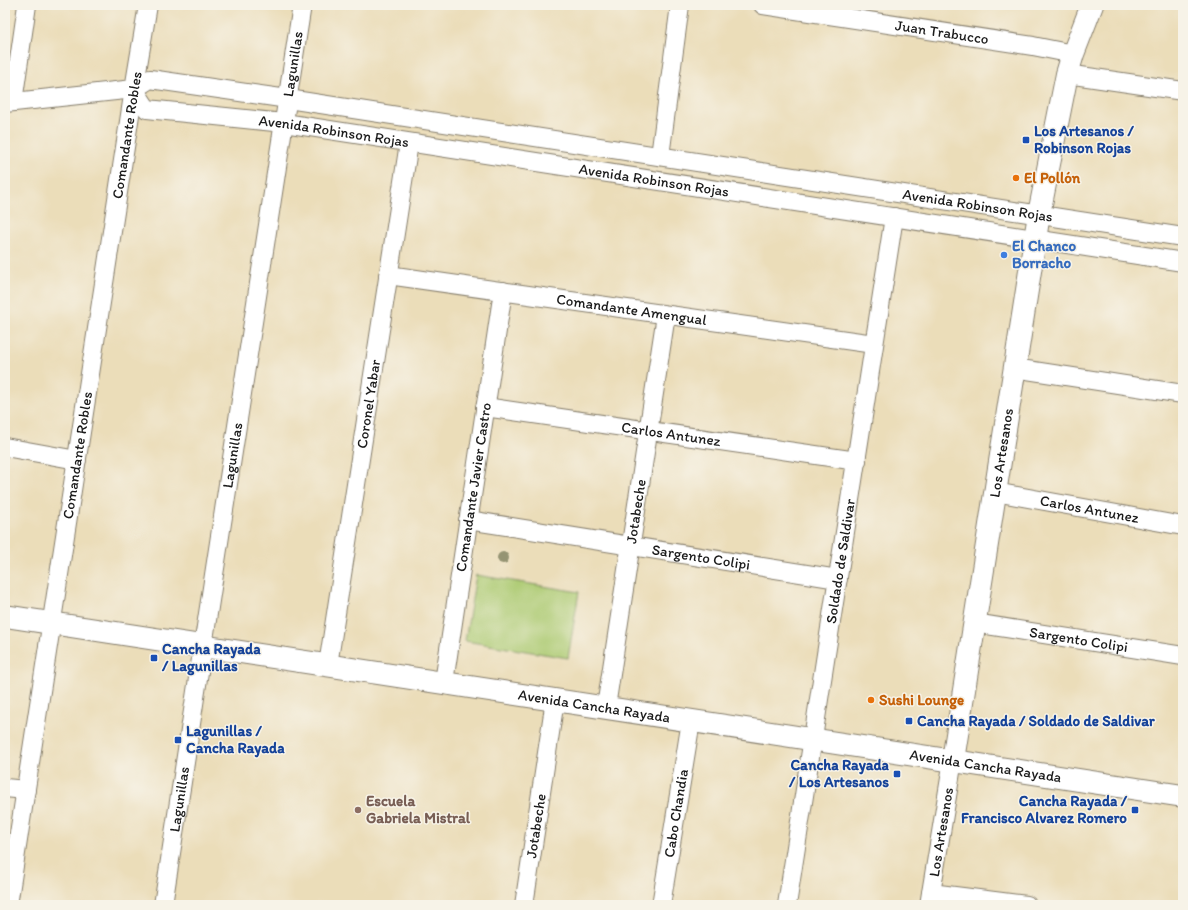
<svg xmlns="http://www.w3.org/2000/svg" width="1188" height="910" viewBox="0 0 1188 910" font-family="Itim,sans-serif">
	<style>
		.garden { fill: #adcb73; stroke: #647448 }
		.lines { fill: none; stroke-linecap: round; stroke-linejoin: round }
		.street-casing { stroke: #847c6a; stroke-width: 20 }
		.secondary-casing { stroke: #847c6a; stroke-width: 24 }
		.street { stroke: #fff; stroke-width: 18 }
		.secondary { stroke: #fff; stroke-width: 22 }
		.tree { fill: #959473 }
		.transit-dot { fill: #1a4fb4; stroke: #f7f3e8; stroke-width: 1.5 }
		.food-dot { fill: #e8710a; stroke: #f7f3e8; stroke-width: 1.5 }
		.shop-dot { fill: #3f7fe0; stroke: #f7f3e8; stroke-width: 1.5 }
		.education-dot { fill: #8d6e63; stroke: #f7f3e8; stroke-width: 1.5 }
		.labels { text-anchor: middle; stroke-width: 3; stroke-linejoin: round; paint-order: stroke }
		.street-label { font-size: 15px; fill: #1c1c1c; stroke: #f7f3e8 }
		.transit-label { font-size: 15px; font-weight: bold; fill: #164399; stroke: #f7f3e8; text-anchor: start }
		.food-label { font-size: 15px; font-weight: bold; fill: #c56008; stroke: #f7f3e8; text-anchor: start }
		.shop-label { font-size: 15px; font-weight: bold; fill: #366cbe; stroke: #f7f3e8; text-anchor: start }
		.education-label { font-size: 15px; font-weight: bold; fill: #785e54; stroke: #f7f3e8; text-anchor: start }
	</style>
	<rect width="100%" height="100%" fill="#f7f3e8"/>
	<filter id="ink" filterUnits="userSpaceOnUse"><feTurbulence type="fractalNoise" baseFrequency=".025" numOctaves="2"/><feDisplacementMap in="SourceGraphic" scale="8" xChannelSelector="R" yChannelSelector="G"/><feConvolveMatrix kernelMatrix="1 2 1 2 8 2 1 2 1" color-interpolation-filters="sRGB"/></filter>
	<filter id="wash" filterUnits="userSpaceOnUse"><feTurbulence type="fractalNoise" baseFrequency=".012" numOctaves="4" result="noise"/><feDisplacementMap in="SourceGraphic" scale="16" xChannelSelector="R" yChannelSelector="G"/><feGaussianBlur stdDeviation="0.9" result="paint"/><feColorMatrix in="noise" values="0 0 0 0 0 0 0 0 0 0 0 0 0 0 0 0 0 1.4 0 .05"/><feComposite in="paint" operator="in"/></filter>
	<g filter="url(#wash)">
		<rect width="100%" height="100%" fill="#ebddb9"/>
		<polygon class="garden" points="476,575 579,592 568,658 465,641"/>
	</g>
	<g filter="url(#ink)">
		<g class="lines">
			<defs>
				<g id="street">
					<path id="s1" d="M763,5L1033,46L1073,54"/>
					<polyline points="1067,74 1183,91"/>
					<path id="s2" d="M134,89L147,109L284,123L1183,262"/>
					<polyline points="13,102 27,5"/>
					<path id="s3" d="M5,103L134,89L150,79L288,99L1183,237"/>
					<polyline points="660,156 680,5"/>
					<path id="s4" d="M388,275L874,344"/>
					<polyline points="1014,368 1183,394"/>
					<path id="s5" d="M485,407L857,461"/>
					<polyline points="5,447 77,460"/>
					<path id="s6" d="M995,492L1183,526"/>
					<path id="s7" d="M468,520L838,579"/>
					<path id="s8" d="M974,623L1183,656"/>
					<path id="s9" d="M328,665L409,143"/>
					<path id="s10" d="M444,682L503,291"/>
					<path id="s11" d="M606,707L666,315"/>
					<polyline points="5,788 26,790"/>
					<polyline points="931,893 1027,905"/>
					<path id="s12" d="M8,905L134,89L148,5"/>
					<path id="s13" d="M163,905L302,5"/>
					<path id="s14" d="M524,905L555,700"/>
					<path id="s15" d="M661,905L691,721"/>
					<path id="s16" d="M787,905L894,217"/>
					<path id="s17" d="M929,905L953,760"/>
				</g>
				<g id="secondary">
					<path id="s18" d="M5,616L1183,796"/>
					<path id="s19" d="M953,760L1039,214L1067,74L1073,54L1092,5"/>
				</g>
			</defs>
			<use href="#street" class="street-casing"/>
			<use href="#secondary" class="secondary-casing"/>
			<use href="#street" class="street"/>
			<use href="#secondary" class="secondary"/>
		</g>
		<circle class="tree" cx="503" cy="558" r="6"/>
	</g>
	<g class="transit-dot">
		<rect x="1022" y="136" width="8" height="8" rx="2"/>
		<rect x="150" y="654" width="8" height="8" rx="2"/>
		<rect x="905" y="717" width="8" height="8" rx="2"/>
		<rect x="174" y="736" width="8" height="8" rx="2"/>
		<rect x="893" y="770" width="8" height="8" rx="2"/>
		<rect x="1131" y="806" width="8" height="8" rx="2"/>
	</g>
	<g class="food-dot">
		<circle cx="1016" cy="178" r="4"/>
		<circle cx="871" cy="700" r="4"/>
	</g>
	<circle class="shop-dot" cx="1004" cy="255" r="4"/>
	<circle class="education-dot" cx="358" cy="810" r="4"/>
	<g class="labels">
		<g class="street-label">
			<text dy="5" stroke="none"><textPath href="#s1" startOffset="181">Juan Trabucco</textPath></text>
			<text dy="5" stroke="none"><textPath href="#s13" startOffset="851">Lagunillas</textPath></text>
			<text dy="5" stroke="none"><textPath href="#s2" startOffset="212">Avenida Robinson Rojas</textPath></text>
			<text dy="5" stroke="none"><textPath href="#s12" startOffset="779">Comandante Robles</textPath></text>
			<text dy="5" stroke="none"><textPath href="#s2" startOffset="536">Avenida Robinson Rojas</textPath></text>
			<text dy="5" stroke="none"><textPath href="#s3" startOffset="986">Avenida Robinson Rojas</textPath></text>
			<text dy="5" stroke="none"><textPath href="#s4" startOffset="246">Comandante Amengual</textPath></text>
			<text dy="5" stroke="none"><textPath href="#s9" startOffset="264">Coronel Yabar</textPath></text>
			<text dy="5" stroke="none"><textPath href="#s5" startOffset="188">Carlos Antunez</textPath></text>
			<text dy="5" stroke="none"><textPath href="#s19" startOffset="311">Los Artesanos</textPath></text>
			<text dy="5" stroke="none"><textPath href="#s12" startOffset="455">Comandante Robles</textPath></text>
			<text dy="5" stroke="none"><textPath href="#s13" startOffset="455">Lagunillas</textPath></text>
			<text dy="5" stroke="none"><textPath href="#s10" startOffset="197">Comandante Javier Castro</textPath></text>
			<text dy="5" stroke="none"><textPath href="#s6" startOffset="96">Carlos Antunez</textPath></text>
			<text dy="5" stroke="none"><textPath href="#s11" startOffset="198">Jotabeche</textPath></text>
			<text dy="5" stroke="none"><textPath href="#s7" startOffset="236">Sargento Colipi</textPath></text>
			<text dy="5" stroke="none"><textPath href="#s16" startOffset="348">Soldado de Saldivar</textPath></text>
			<text dy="5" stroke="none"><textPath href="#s8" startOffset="106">Sargento Colipi</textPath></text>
			<text dy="5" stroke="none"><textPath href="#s18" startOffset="596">Avenida Cancha Rayada</textPath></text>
			<text dy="5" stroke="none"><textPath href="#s18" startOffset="992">Avenida Cancha Rayada</textPath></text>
			<text dy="5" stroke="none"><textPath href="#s13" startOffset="107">Lagunillas</textPath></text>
			<text dy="5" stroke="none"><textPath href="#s15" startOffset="93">Cabo Chandia</textPath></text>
			<text dy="5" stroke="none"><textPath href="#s14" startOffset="80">Jotabeche</textPath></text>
			<text dy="5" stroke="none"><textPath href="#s17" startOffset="74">Los Artesanos</textPath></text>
		</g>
		<g class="transit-label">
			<text x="1034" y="136">Los Artesanos /<tspan x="1034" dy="17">Robinson Rojas</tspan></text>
			<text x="162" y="654">Cancha Rayada<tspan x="162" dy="17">/ Lagunillas</tspan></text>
			<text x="917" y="726">Cancha Rayada / Soldado de Saldivar</text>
			<text x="186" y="736">Lagunillas /<tspan x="186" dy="17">Cancha Rayada</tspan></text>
			<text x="889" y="770" text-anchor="end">Cancha Rayada<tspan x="889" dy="17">/ Los Artesanos</tspan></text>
			<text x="1127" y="806" text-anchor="end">Cancha Rayada /<tspan x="1127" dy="17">Francisco Alvarez Romero</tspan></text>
		</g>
		<g class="food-label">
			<text x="1024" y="183">El Pollón</text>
			<text x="879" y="705">Sushi Lounge</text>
		</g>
		<g class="shop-label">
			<text x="1012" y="251">El Chanco<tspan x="1012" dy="17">Borracho</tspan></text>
		</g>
		<g class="education-label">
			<text x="366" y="806">Escuela<tspan x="366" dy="17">Gabriela Mistral</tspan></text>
		</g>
	</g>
	<rect width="1188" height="910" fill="none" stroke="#f7f3e8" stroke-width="20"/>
</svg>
